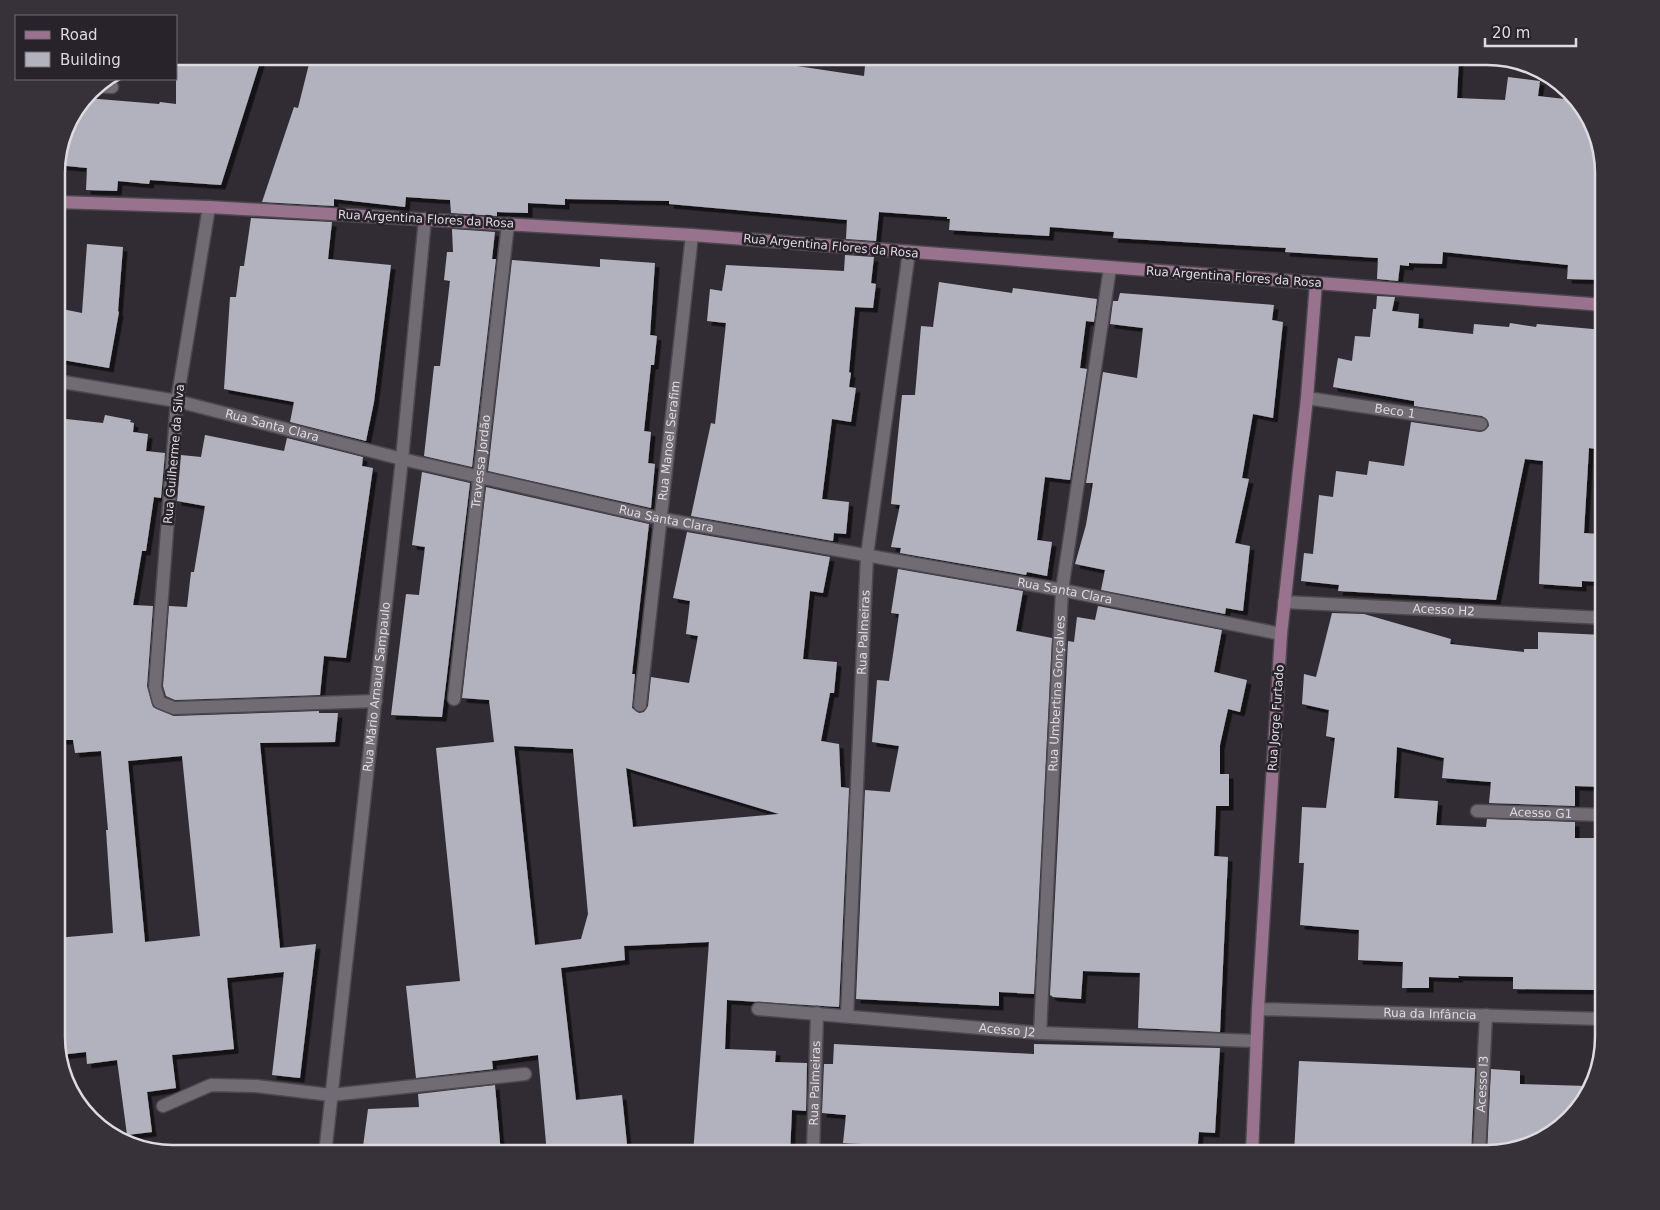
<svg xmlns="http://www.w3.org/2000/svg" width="1660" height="1210" viewBox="0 0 1660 1210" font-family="'DejaVu Sans',sans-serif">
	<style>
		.building { fill: #b1b2bd; fill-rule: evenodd; filter: url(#shadow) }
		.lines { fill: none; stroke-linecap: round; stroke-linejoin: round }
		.lane-casing { stroke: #4c484f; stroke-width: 15 }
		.street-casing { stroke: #4c484f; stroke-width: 15 }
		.secondary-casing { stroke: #4c484f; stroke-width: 15 }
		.lane { stroke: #716b74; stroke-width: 12 }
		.street { stroke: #716b74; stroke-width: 12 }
		.secondary { stroke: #99738d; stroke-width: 12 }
		.labels { text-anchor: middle; stroke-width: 5; stroke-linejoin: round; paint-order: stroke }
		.street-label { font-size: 12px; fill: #dedbe0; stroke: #28232a }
		.rim { fill: none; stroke: #dedbe0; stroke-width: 2.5 }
	</style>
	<defs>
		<filter id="shadow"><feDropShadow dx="4.5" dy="4.5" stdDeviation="0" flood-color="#0009"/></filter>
	</defs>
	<rect width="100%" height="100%" fill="#312c34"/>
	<g class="building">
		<polygon points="176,56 262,56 221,185 150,180 149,184 118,181 117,191 86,190 87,168 57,165 68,122 86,98 159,104 160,102 176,104"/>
		<polygon points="311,56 341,56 378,63 380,56 791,56 790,65 864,76 866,56 1156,56 1204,61 1205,58 1277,63 1277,60 1324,64 1325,56 1367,56 1366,62 1413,65 1414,56 1459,58 1457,98 1505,100 1508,77 1540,81 1538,96 1574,100 1592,121 1604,173 1604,280 1567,279 1568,265 1443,252 1442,264 1409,263 1409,266 1400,265 1398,281 1377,279 1378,258 1285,252 1286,248 1113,238 1114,232 1050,227 1049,236 949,230 950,219 947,219 947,217 879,212 876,241 846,239 847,220 669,204 669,201 565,199 565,205 528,203 528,213 497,212 497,216 451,213 450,200 406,197 405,207 334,199 334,206 262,202 294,107 298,108"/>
		<polygon points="251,218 332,222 328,259 391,265 374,402 366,441 290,422 294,402 224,389 230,297 236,297 240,266 244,266"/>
		<polygon points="452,229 495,232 492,259 496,259 472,467 424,456 434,366 440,366 450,281 444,280 447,252 453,252"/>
		<polygon points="87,244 123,247 118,311 119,312 109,368 57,359 57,308 82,313"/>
		<polygon points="845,255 874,257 871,283 876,284 873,308 855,307 849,372 851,373 849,387 856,388 851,422 832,419 822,499 849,502 846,534 834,533 833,541 691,516 711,423 715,424 726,323 707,321 710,289 722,291 726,265 844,271"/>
		<polygon points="600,259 655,263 650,335 657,336 654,365 651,365 644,431 651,432 648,463 655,464 651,508 488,471 512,260 600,267"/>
		<polygon points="939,282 1012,293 1013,288 1097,299 1094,322 1086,321 1080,368 1087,369 1070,480 1045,477 1037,540 1052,542 1047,576 1027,572 1026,575 900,553 901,548 891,547 900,505 891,504 902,395 915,395 921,326 933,327"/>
		<polygon points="1120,293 1274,305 1272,320 1283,322 1273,418 1253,414 1242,478 1249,479 1235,543 1250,546 1243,611 1226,608 1225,614 1101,590 1105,570 1075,564 1086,525 1093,483 1086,483 1103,372 1137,378 1143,328 1110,324 1113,301 1118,301"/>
		<polygon points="1377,296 1395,297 1392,311 1419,314 1418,328 1473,334 1474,324 1509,327 1510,323 1536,327 1537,324 1604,330 1604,450 1589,448 1584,533 1600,534 1600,539 1604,539 1604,582 1582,581 1582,587 1539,584 1543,461 1525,459 1496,600 1338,591 1339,585 1301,581 1304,553 1313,554 1319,495 1333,497 1336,471 1367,475 1369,461 1404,466 1411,422 1480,432 1484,431 1489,426 1488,421 1482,416 1414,406 1414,401 1333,387 1338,358 1352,361 1355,336 1370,337 1373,309 1376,309"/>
		<path d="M105,415L131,420L130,422L134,423L133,432L148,434L146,451L165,453L161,498L154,497L146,551H142L133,605L153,606L147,686L153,707L174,716L319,711V713H338L335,742L260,743L280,948L316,944L300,1078L272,1075L284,972L227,978L234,1049L172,1055L176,1088L147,1092L152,1132L127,1135L117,1060L87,1064L86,1052L60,1055L56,1044V938L113,933L106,830H108L101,751L75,753L73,740H56V620H64L66,562L57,561V418L103,423ZM182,756L200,936L145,942L128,761Z"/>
		<polygon points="205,435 284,451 287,438 363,457 362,466 373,468 346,658 324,656 320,695 175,700 166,696 163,686 169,606 187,607 191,572 194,572 205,506 177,501 181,455 201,457"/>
		<polygon points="422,472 470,483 442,717 391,715 406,594 419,595 425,547 412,545"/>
		<path d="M486,487L649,524L632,674H635L632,708L639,713L644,712L648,706L651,677L689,683L698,636L686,634L690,601L673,598L687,532L830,557L823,593L810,591L803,659L837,662L834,693H830L821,741L839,744L841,787L849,788L839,1007L727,1000L725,1049L776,1051L775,1062L807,1063L806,1111L792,1110L790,1154H693L709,942L624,946L625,960L561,968L576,1100L622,1095L628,1154H547L538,1055L492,1061L493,1069L416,1078L406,986L460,981L436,748L494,742L489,700L462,698ZM514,746L573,749L588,914L581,939L535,945ZM626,768L779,814L633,827Z"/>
		<polygon points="898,569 1023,591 1016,631 1052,638 1034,994 999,992 999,1006 856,999 865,790 890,792 899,746 872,742 877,680 889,681 899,614 891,613"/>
		<polygon points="1098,606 1222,630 1214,672 1247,680 1240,712 1228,709 1220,745 1220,774 1229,774 1229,806 1216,806 1214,856 1228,857 1220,1032 1138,1028 1140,973 1083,971 1081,999 1053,997 1050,995 1068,641 1074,642 1077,617 1095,620"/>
		<polygon points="1332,613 1364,614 1451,639 1450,644 1524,652 1524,649 1538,649 1538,632 1604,635 1604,787 1575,786 1575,806 1489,803 1491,782 1442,778 1444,758 1397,747 1394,798 1438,801 1436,825 1486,827 1487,819 1575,822 1575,838 1601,838 1600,850 1604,850 1604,978 1596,978 1596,990 1513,989 1513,977 1458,976 1459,978 1429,977 1429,988 1402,988 1403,962 1358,960 1359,930 1300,925 1304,863 1299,863 1302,807 1326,808 1335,738 1326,736 1329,710 1302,704 1304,674 1316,677"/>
		<polygon points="834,1044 1034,1054 1034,1044 1220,1048 1215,1133 1199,1132 1197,1154 861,1154 862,1144 843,1143 846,1115 822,1113 824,1064 833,1064"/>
		<polygon points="1299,1061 1475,1068 1471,1154 1294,1154"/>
		<polygon points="1491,1069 1520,1071 1520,1084 1587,1086 1580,1108 1539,1142 1487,1154"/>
		<polygon points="495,1085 501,1154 362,1154 368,1109 419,1107 418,1094"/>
	</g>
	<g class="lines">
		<defs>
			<polyline id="lane" points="163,1106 211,1085 256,1086 331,1095 525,1074"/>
			<g id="street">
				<polyline points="96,86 112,87"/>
				<polyline points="209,207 177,401 155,687 159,702 174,708 376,701"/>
				<path id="s1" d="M57,381L177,401L402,459L662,519L1062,590L1281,634"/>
				<path id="s2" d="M1307,398L1481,424"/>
				<path id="s3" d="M1284,602L1604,618"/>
				<path id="s4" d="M454,699L508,224"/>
				<path id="s5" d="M640,705L692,235"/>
				<path id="s6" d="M1477,811L1604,815"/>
				<path id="s7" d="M758,1009L1040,1033L1256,1041"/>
				<path id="s8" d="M1258,1009L1604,1019"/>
				<path id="s9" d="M847,1016L867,555L909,252"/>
				<path id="s10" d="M1040,1033L1062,590L1110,268"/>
				<path id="s11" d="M325,1154L402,459L425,219"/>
				<path id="s12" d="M813,1154L817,1013"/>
				<path id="s13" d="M1479,1154L1486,1015"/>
			</g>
			<g id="secondary">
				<polyline points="57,202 209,207 692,235 1604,305"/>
				<polyline points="1252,1154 1258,1009 1281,634 1307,398 1316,283"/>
			</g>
		</defs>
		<use href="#lane" class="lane-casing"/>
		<use href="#street" class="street-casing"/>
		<use href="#secondary" class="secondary-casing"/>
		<use href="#lane" class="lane"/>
		<use href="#street" class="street"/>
		<use href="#secondary" class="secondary"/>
	</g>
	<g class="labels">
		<g class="street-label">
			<text transform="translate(426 219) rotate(3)" y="4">Rua Argentina Flores da Rosa</text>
			<text transform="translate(831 246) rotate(5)" y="4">Rua Argentina Flores da Rosa</text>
			<text transform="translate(1234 277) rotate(4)" y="4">Rua Argentina Flores da Rosa</text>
			<text dy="4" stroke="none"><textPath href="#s2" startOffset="89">Beco 1</textPath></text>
			<text dy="4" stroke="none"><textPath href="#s1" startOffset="220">Rua Santa Clara</textPath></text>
			<text dy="4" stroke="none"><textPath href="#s5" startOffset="266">Rua Manoel Serafim</textPath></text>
			<text transform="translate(174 454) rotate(-85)" y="4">Rua Guilherme da Silva</text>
			<text dy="4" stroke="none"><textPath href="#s4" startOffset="239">Travessa Jordão</textPath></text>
			<text dy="4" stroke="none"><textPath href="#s1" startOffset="625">Rua Santa Clara</textPath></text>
			<text dy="4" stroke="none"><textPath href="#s1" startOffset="1030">Rua Santa Clara</textPath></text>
			<text dy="4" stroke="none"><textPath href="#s3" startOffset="160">Acesso H2</textPath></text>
			<text dy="4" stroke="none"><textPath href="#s9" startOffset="384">Rua Palmeiras</textPath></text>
			<text dy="4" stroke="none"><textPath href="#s11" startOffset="470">Rua Mário Arnaud Sampaulo</textPath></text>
			<text dy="4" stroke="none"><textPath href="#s10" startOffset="340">Rua Umbertina Gonçalves</textPath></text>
			<text transform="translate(1276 718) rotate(-86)" y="4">Rua Jorge Furtado</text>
			<text dy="4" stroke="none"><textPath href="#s6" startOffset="64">Acesso G1</textPath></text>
			<text dy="4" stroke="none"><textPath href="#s8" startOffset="172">Rua da Infância</textPath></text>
			<text dy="4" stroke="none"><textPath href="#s7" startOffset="250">Acesso J2</textPath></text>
			<text dy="4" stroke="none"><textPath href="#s12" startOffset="71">Rua Palmeiras</textPath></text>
			<text dy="4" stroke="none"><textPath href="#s13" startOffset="70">Acesso I3</textPath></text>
		</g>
	</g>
	<path d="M0 0H1660V1210H0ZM173 65H1487A108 108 0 0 1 1595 173V1037A108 108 0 0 1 1487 1145H173A108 108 0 0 1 65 1037V173A108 108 0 0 1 173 65Z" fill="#373239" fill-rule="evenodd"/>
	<path class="rim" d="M173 65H1487A108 108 0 0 1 1595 173V1037A108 108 0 0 1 1487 1145H173A108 108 0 0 1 65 1037V173A108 108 0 0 1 173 65Z"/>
	<rect x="15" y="15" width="162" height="65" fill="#28232a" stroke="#716d73"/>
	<rect x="25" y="31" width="25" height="8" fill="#99738d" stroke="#716d73"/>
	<text x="60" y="40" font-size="15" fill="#dedbe0">Road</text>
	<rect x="25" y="52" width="25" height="15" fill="#b1b2bd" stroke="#716d73"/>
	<text x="60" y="65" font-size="15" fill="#dedbe0">Building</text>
	<path d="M1485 38v8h91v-8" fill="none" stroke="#dedbe0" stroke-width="2.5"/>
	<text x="1492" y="38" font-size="15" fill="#dedbe0" stroke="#28232a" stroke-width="4" paint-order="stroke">20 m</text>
</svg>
